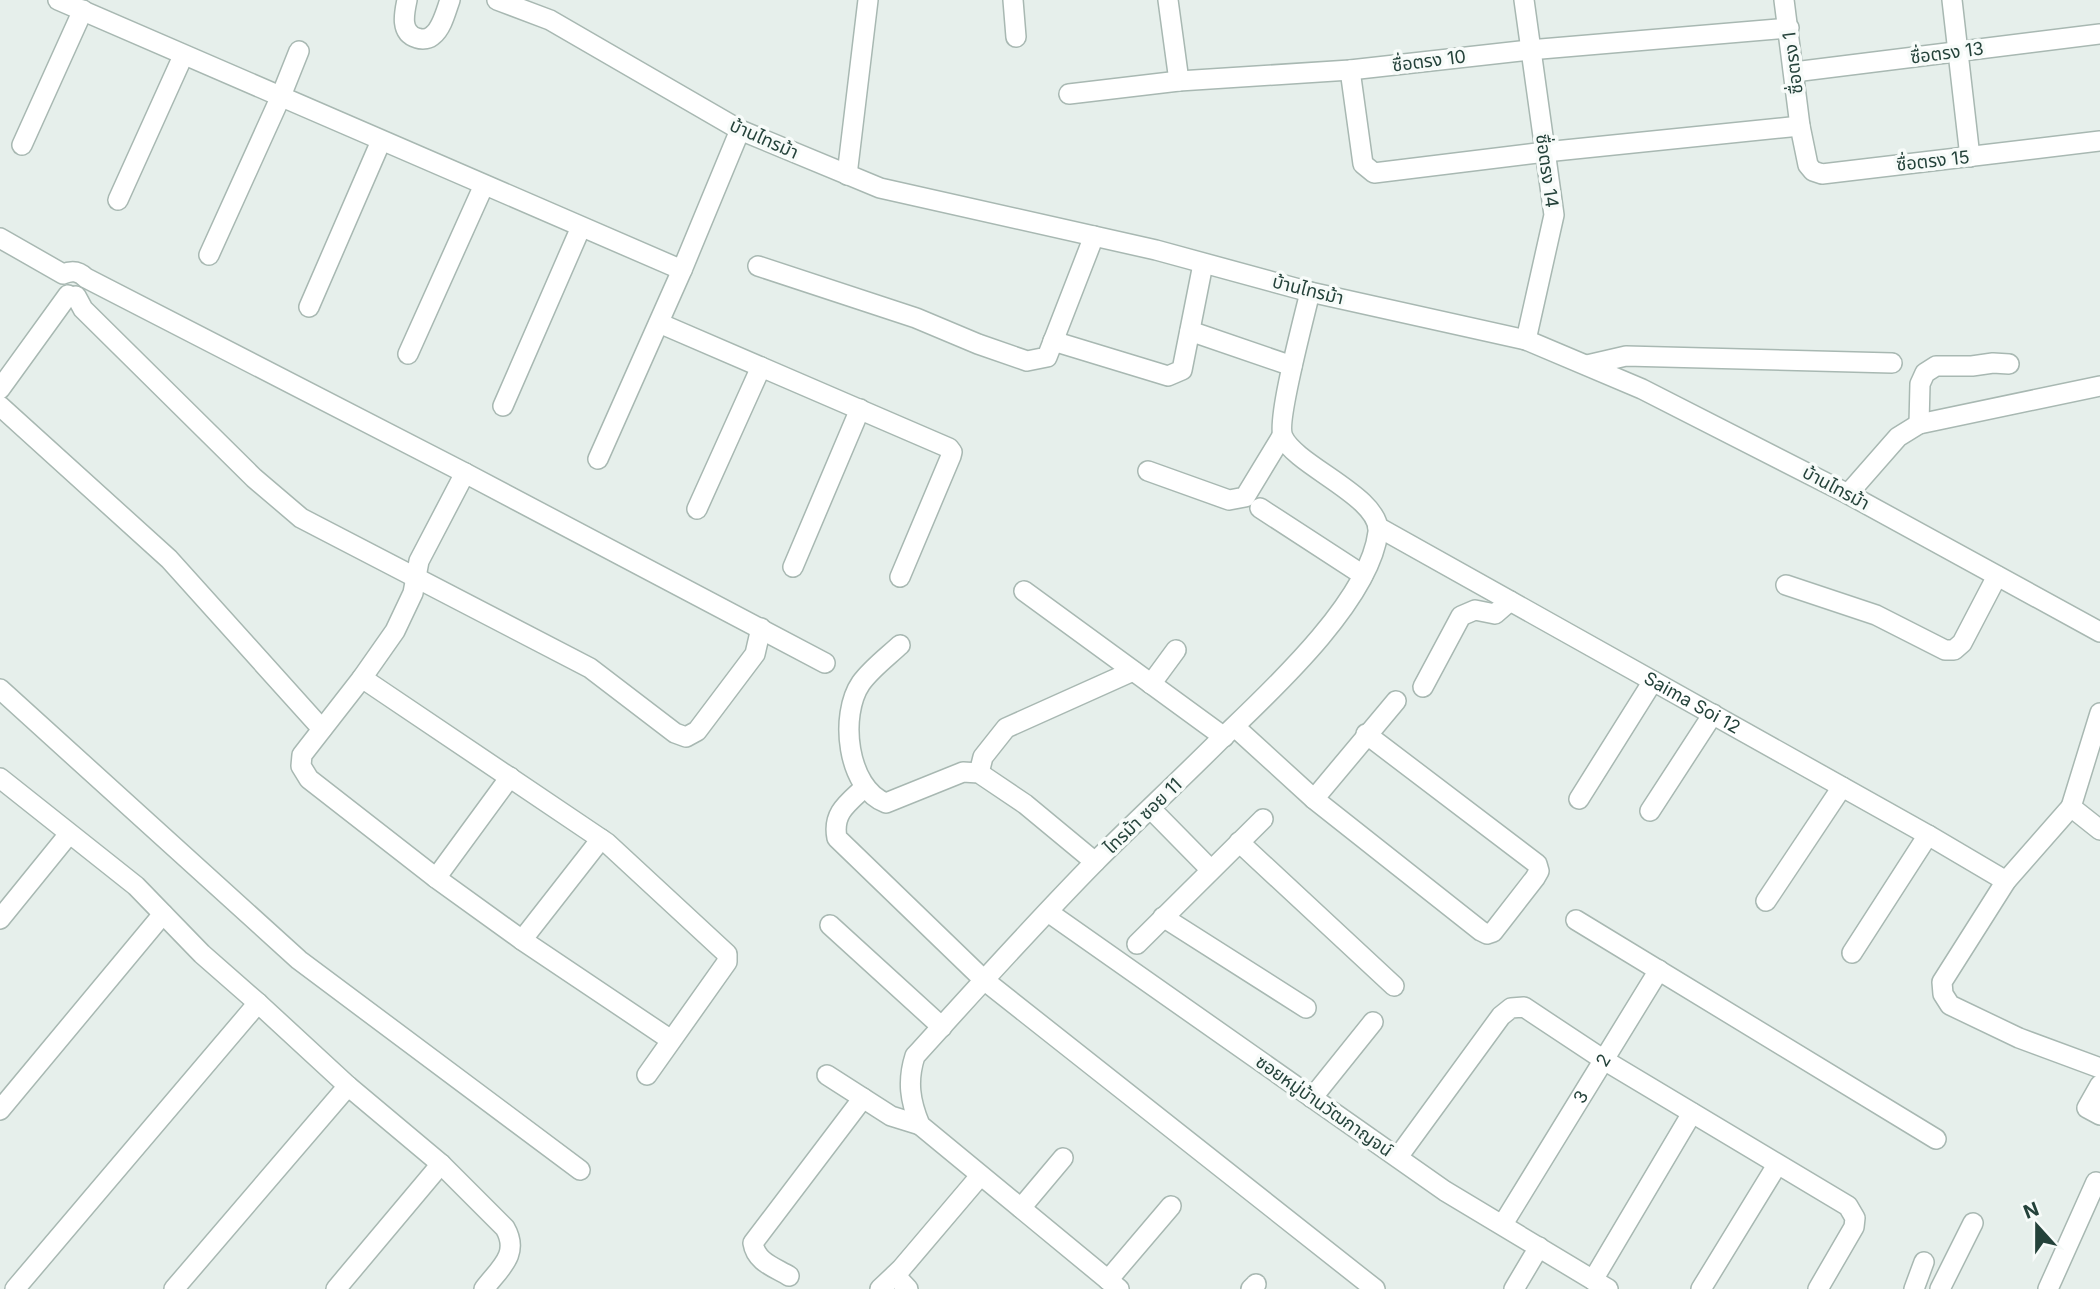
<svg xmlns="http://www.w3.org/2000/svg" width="2100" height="1289" viewBox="0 0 2100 1289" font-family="Inter,'Noto Sans Thai',sans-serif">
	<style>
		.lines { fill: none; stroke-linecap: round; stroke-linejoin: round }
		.minor-casing { stroke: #a8b8b2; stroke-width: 22 }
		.minor { stroke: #fff; stroke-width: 19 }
		.labels { text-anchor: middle; stroke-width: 7; stroke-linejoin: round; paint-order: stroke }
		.street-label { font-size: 18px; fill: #24423a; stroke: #f7fbf9 }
	</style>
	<rect width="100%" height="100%" fill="#e6efeb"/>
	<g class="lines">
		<defs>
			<g id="minor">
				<polyline points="58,0 682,270"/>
				<path d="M407,0C404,14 400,33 417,38C423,40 429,39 433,35C442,28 446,11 450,0"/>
				<polyline points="497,0 550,20 740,130 880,188 1156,250 1310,292 1526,340 1642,389 1848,494 2100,632"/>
				<polyline points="1013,0 1016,37"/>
				<polyline points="1168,0 1179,81"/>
				<polyline points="1524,0 1554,215 1526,340"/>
				<polyline points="1784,0 1800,126 1808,165 1813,171 1822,174 2100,141"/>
				<polyline points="1952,0 1970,157"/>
				<polyline points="1350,70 1363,164 1374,173 1545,152 1800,126"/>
				<polyline points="1794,72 2100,34"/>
				<polyline points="1069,94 1179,81 1350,70 1529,50 1789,28"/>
				<polyline points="22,145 83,10"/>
				<polyline points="847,175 868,0"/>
				<polyline points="118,200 183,56"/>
				<path d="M0,238L63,274C72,270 79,271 86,278L465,473L825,663"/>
				<polyline points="209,255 281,96 299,51"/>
				<polyline points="758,266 916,318 978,344 1027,361 1047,357 1094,236"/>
				<polyline points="76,296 83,309 254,478 301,518 590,668 675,733 686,737 697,731 755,654 761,628"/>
				<polyline points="309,307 381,141"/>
				<polyline points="659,323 949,448 952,452 951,456 900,577"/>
				<polyline points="1190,331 1292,366"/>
				<polyline points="1053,341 1168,376 1182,370 1203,264"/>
				<polyline points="408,354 484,185"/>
				<polyline points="1587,365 1626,356 1892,363"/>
				<polyline points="0,389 68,295"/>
				<polyline points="0,406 169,559 322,729"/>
				<polyline points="503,406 581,227"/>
				<polyline points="1919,424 1920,384 1925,373 1936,366 1972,366 1993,363 2009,364"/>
				<polyline points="598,459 682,270 740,130"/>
				<polyline points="1148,471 1229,500 1245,497 1282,436"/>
				<polyline points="465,473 419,561 413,593 395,631 362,678 302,755 301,766 309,779 436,878 522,940 671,1040"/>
				<polyline points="1848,494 1898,437 1919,424 2100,386"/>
				<polyline points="1260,508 1363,575"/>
				<polyline points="697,509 761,367"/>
				<path id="s1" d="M1378,527L1928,835L2006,881"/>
				<polyline points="793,567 860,409"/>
				<polyline points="1786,585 1876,615 1945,650 1954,650 1962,643 1997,576"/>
				<polyline points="1024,591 1224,737"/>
				<path d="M900,645C887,657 871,669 861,683C839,715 847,788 886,803L963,772L979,773L1025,804L1095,862"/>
				<polyline points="362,678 607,843 727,954 727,962 647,1075"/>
				<polyline points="1151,684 1176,650"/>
				<polyline points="1423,687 1461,616 1475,610 1495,614 1510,601"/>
				<polyline points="0,689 299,960 580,1170"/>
				<polyline points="2100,713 2071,807 2100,830"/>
				<polyline points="1235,727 1314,799 1481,931 1487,934 1493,932 1535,878 1539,871 1537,864 1366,734"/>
				<polyline points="979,773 983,757 1006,728 1133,671"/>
				<path d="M0,778L136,886L202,954L258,1003L348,1086L441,1164L505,1228C520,1254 500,1268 484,1289"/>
				<path d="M865,787C848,803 832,813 837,838L984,980L1375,1289"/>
				<polyline points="1314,799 1396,701"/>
				<polyline points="1579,799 1653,681"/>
				<polyline points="2071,807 2006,881 1942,982 1943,994 1950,1005 2019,1038 2100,1068"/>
				<polyline points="1151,809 1211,870"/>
				<polyline points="1650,811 1713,714"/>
				<polyline points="1239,842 1394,986"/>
				<polyline points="436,878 510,777"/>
				<polyline points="1766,901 1842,787"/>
				<polyline points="1048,912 1445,1191 1608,1289"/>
				<polyline points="1163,917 1306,1008"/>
				<polyline points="0,919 69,834"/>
				<polyline points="1576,920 1936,1139"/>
				<polyline points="830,925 942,1027"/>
				<polyline points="522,940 601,839"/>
				<polyline points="1137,944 1263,819"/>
				<polyline points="1852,953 1928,835"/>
				<polyline points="827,1075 891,1116 920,1125"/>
				<polyline points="2100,1085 2087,1108 2100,1115"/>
				<polyline points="1312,1098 1373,1022"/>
				<polyline points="0,1110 163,914"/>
				<polyline points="1398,1157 1501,1016 1511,1008 1524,1007 1604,1060 1848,1206 1855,1218 1854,1227 1818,1289"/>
				<polyline points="1021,1208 1063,1158"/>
				<path id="s2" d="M1503,1224L1659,970"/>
				<polyline points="895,1275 908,1289"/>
				<path d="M789,1276C774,1267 756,1262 753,1243L863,1098"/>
				<polyline points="1108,1280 1171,1206"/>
				<polyline points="1593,1280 1692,1113"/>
				<polyline points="15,1289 258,1003"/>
				<polyline points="174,1289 348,1086"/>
				<polyline points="336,1289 441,1164"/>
				<polyline points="880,1289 901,1269 980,1176"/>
				<path d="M1119,1289L920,1125C910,1101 907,1081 915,1056C974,991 1033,925 1095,862C1136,821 1179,781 1220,740C1269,693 1370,601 1378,532C1381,497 1296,466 1283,437C1276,421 1305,314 1310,292"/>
				<polyline points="1251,1289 1256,1284"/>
				<polyline points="1514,1289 1539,1247"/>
				<polyline points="1701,1289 1777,1165"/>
				<polyline points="1914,1289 1924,1262"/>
				<polyline points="1940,1289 1973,1223"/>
				<polyline points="2048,1289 2096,1182"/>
			</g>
		</defs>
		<use href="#minor" class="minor-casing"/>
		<use href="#minor" class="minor"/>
	</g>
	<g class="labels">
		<g class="street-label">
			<text transform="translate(1947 53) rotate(-7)" y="6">ซื่อตรง 13</text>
			<text transform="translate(1429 61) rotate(-7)" y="6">ซื่อตรง 10</text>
			<text transform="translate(1793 63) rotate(-97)" y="6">ซื่อตรง 1</text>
			<text transform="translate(764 139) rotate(24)" y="6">บ้านไทรม้า</text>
			<text transform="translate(1933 161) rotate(-6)" y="6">ซื่อตรง 15</text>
			<text transform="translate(1547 171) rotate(82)" y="6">ซื่อตรง 14</text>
			<text transform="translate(1308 290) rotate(14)" y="6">บ้านไทรม้า</text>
			<text transform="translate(1836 488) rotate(28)" y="6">บ้านไทรม้า</text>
			<text dy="6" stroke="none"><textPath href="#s1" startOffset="360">Saima Soi 12</textPath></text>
			<text transform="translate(1143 816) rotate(-44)" y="6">ไทรม้า ซอย 11</text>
			<text dy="6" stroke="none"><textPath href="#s2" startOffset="192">2</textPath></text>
			<text dy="6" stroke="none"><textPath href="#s2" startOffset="149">3</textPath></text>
			<text transform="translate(1324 1106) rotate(35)" y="6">ซอยหมู่บ้านวัฒกาญจน์</text>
		</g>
	</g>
	<g transform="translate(2037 1226) rotate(339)" stroke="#f7fbf9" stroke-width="5" paint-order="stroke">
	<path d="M0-5L12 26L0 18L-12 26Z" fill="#24423a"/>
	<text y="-10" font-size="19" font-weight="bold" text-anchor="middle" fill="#24423a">N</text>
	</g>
</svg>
